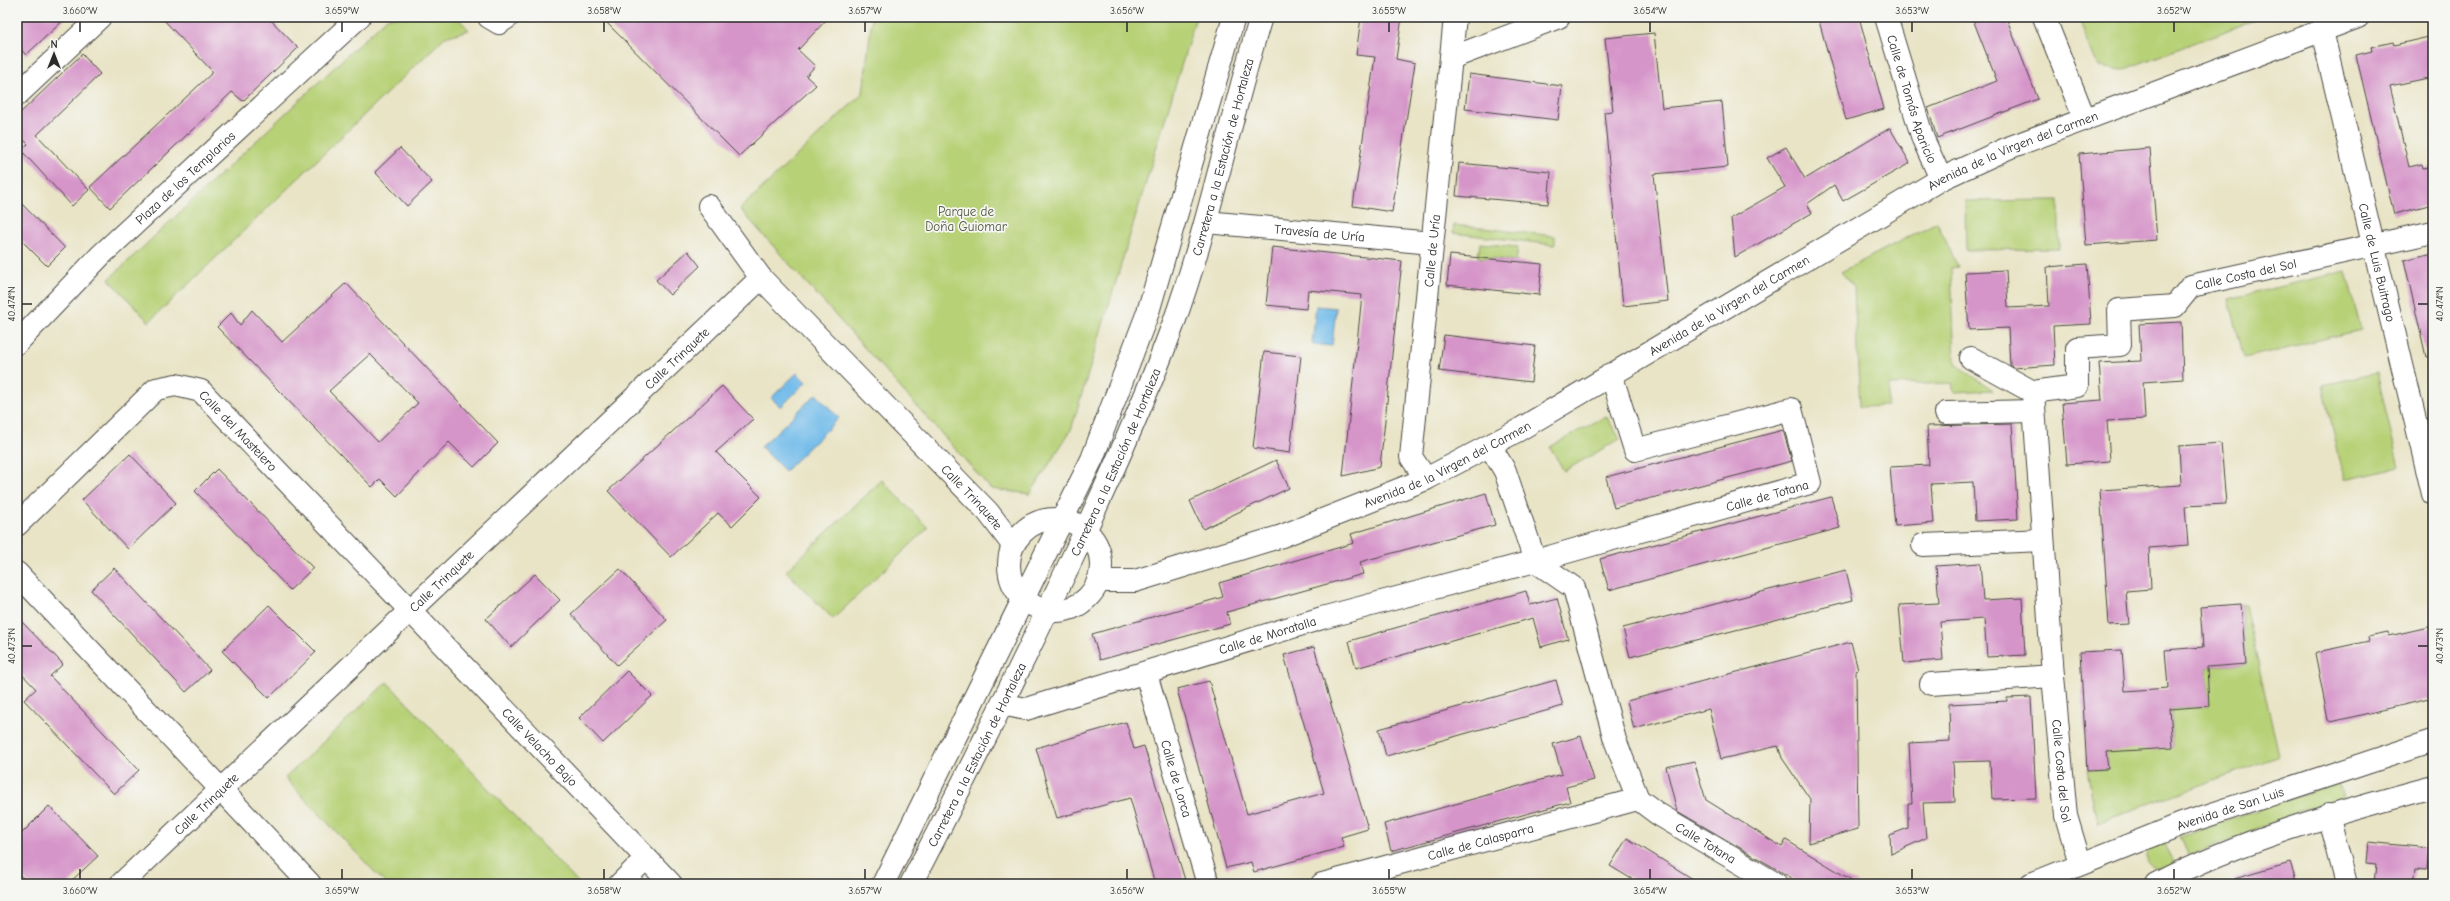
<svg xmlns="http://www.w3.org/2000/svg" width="2450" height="901" viewBox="0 0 2450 901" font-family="'Comic Neue',sans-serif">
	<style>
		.green { fill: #b7d177; stroke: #717e51 }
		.water { fill: #71bbea; stroke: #4e738a }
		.building { fill: #d695c9; fill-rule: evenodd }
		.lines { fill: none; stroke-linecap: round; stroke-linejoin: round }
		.minor-casing { stroke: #484742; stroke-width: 24 }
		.minor { stroke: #fff; stroke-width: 22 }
		.ticks { fill: none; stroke: #2b2b2b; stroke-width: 1.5 }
		.labels { text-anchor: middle; stroke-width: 3.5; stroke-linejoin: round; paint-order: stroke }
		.street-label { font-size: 13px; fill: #2b2b2b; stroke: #f6f6f2 }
		.park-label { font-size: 13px; fill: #4e543e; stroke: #f6f6f2 }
		.neatline { fill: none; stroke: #2b2b2b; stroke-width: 1.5 }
		.ticks-label { font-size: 10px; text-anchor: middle; fill: #2b2b2b }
	</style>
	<rect width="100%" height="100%" fill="#f6f6f2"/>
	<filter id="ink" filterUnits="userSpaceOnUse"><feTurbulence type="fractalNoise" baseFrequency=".025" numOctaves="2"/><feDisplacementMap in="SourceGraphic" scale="8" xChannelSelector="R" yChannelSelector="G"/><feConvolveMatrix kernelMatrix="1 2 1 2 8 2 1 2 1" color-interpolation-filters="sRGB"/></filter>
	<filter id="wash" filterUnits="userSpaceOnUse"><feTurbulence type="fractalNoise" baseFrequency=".012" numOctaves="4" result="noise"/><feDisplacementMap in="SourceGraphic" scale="16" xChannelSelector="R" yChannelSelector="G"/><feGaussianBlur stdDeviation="0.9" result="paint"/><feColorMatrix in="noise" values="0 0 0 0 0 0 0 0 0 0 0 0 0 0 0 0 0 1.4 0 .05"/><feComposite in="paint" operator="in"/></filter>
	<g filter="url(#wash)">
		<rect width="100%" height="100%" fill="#e9e4c6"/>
		<g class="green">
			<polygon points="388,17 457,17 469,30 445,37 149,322 109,279"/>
			<polygon points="872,17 1196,17 1071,430 1030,494 991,489 740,209 863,93"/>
			<polygon points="2078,17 2263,17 2122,70 2098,67"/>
			<polygon points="2059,200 2059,249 1966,250 1965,201"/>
			<polygon points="1937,222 1958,267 1951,268 1955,364 1993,390 1954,392 1952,383 1889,385 1887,406 1860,407 1854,287 1841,272"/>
			<polygon points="1454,225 1555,236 1555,245 1453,233"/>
			<polygon points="1480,243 1518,247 1516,261 1478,257"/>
			<polygon points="2346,271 2361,330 2244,358 2229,299"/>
			<polygon points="2377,373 2399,467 2344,479 2323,385"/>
			<polygon points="1606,416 1620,439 1564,471 1550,447"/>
			<polygon points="882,480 928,528 833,619 786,571"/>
			<polygon points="2241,604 2245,605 2279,756 2097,823 2087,770 2107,769 2104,713 2173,748 2171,709 2209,706 2207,667 2246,664"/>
			<polygon points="387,682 579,884 386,884 285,778"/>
			<polygon points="2339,782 2343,798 2303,810 2189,856 2180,837"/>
			<path d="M2164,843L2175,863C2171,865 2165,869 2160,869C2150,871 2143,858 2149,850C2152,846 2159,845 2164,843Z"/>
		</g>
		<g class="water">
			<polygon points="1316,306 1336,308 1332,346 1312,344"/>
			<polygon points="797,373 806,382 781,407 771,398"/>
			<polygon points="816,394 839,418 785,471 761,447"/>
		</g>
		<g id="blocks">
			<g class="building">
				<polygon points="17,17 67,17 26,55 17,45"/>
				<polygon points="161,17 268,17 298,48 243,101 232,92 110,208 90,187 213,72"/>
				<polygon points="601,17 829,17 798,50 815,66 806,76 816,85 739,156"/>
				<polygon points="1361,17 1402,17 1396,59 1415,63 1392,212 1353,206 1375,57 1356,55"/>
				<polygon points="1818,17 1859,17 1884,109 1846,120"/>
				<polygon points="1972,17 2006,17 2038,99 1937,138 1928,108 1997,81"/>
				<polygon points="1654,33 1662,108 1722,102 1728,167 1654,174 1668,301 1623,306 1604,112 1613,111 1605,38"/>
				<polygon points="2433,36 2433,77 2390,86 2409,167 2422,164 2423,168 2433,166 2433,204 2394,214 2356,55 2372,51 2371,47 2393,42 2394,45"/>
				<polygon points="82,54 100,74 37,135 89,190 72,206 21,150 28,144 17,133 17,116"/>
				<polygon points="1469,74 1562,86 1558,120 1465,109"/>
				<polygon points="1890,128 1910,163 1843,201 1834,185 1807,204 1812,213 1735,257 1731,218 1785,187 1767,158 1786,147 1805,179"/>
				<polygon points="400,148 432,182 407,206 375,172"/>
				<polygon points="2150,148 2157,240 2086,245 2079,154"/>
				<polygon points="1459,163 1551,172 1548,204 1456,196"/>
				<polygon points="17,199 65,248 47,266 17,236"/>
				<polygon points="1272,247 1402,261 1380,467 1343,476 1362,295 1308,290 1306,309 1266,305"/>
				<polygon points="688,251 700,266 670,295 656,280"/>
				<polygon points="2433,253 2433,356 2426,357 2404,260"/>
				<polygon points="1450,255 1542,264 1539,295 1447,285"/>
				<polygon points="2087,264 2091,324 2053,326 2055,365 2014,368 2010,365 2008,328 1969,330 1965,272 2006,270 2008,308 2049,306 2047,267"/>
				<path d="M346,283L498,443L474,467L449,442L397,496L380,479L372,487L217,327L231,313L240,325L252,310L282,342ZM370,354L418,403L378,442L329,391Z"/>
				<polygon points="2181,322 2183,379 2143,382 2145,419 2107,421 2110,461 2067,464 2062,403 2102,400 2099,363 2141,361 2139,324"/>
				<polygon points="1444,335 1535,346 1531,382 1439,371"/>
				<polygon points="1264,352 1301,356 1290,453 1253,448"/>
				<polygon points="722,386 753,419 716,452 761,497 732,526 718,513 671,557 608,491"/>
				<polygon points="2012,424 2018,519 1975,521 1973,482 1931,484 1934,523 1895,526 1890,467 1929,465 1927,426"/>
				<polygon points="1783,430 1792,461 1614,508 1606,477"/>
				<polygon points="2221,443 2226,504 2185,506 2188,545 2149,548 2151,589 2126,591 2129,624 2109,625 2100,490 2181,485 2179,446"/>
				<polygon points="130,454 176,503 128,549 82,500"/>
				<polygon points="1276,460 1289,488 1203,529 1190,501"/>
				<polygon points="217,469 313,568 290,590 195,491"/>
				<polygon points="1486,493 1495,525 1360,562 1363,574 1227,612 1230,624 1100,660 1092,634 1223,597 1219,583 1354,543 1351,534"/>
				<polygon points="1831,497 1840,528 1609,590 1600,559"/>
				<polygon points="1980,563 1983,600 2022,598 2025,655 1987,657 1984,619 1940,622 1943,660 1904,663 1899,605 1939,603 1936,566"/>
				<polygon points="114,568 210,670 186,692 91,590"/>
				<polygon points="620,569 667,620 617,665 571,614"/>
				<polygon points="1846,570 1853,600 1630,657 1623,628"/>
				<polygon points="535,574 560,600 511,647 486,619"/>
				<polygon points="1526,591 1530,605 1557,598 1568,639 1541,647 1533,618 1356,668 1349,641"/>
				<polygon points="2241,604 2246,664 2207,667 2209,706 2170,709 2173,748 2106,752 2108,769 2087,770 2080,652 2122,650 2125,691 2168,688 2165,650 2203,647 2200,607"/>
				<polygon points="269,605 316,652 269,698 222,651"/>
				<polygon points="17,617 63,664 50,676 139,770 114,794 24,700 36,689 17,669"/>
				<polygon points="2433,626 2433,698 2331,722 2328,720 2315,653 2317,652 2369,641 2368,636 2388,632 2389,636"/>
				<polygon points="1851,642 1858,670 1856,671 1858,829 1809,843 1810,799 1782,758 1778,746 1721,759 1709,709 1634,729 1627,701"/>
				<polygon points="1314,647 1368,829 1341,837 1344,847 1254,872 1251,862 1226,868 1177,689 1209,681 1247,814 1324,793 1284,655"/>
				<polygon points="627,671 652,696 603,743 579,718"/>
				<polygon points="1556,680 1563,706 1386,756 1379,729"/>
				<polygon points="2031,697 2036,798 1992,799 1990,761 1953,762 1955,802 1923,803 1926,838 1891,854 1890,835 1908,828 1908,804 1912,804 1909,743 1950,741 1949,704 2007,701 2007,698"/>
				<polygon points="1126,722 1134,749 1144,746 1185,880 1171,884 1155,884 1130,798 1057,818 1036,748"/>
				<polygon points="1581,736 1594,780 1566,787 1570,802 1391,851 1384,824 1562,774 1553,744"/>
				<polygon points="1694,761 1706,800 1782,847 1786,840 1858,884 1802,884 1677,811 1666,767"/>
				<polygon points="49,806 98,856 68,884 29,884 17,872 17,838"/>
				<polygon points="1627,838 1701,884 1640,884 1610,866"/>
				<polygon points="2368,842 2429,848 2427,870 2415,869 2413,884 2374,884 2376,864 2366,863"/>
				<polygon points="2290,863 2297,884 2235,884 2234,879"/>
			</g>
		</g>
	</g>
	<g filter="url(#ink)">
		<use href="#blocks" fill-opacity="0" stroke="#484742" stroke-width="1"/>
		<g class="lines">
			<defs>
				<g id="minor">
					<polyline points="489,17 499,23 508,17"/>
					<path id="s1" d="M1886,17L1923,139L1941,179"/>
					<polyline points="2044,17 2085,120"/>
					<path id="s2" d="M2322,31L2433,494"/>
					<polyline points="1451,58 1559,17"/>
					<polyline points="17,95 100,17"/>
					<path id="s3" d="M709,206L761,278L988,512L1013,545"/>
					<path id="s4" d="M1206,222L1432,243"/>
					<path id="s5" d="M17,343L101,255L359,17"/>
					<path id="s6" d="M1971,358L2033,392L2077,386V348L2120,345L2119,310L2175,306L2191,286L2433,232"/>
					<path id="s7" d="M2033,392L2053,676L2066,816L2080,863"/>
					<polyline points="1946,413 2034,411"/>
					<path id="s8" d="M1490,446L1505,471L1535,561L1574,588L1615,740L1638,799L1658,814L1776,884"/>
					<path id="s9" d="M1426,479L1411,457L1455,17"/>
					<circle cx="1055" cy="565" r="46"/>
					<path id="s10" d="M17,525L156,389L176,385L201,391L671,884"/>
					<polyline points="1923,545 2043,540"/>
					<polyline points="17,573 310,884"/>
					<path id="s11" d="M1098,581H1135L1282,536L1426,479L1517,431L1941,179L2008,148L2358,17"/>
					<path id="s12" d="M1146,674L1208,884"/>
					<polyline points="1931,684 2053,676"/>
					<path id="s13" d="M1002,704L1026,709L1322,618L1535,561L1810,483L1791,409L1635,450L1611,374"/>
					<polyline points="2328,815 2346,884"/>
					<path id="s14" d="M121,884L761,278"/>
					<polyline points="620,884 646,858"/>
					<polyline points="883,884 1092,459 1148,312 1234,17"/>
					<path id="s15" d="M911,884C966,778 1019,671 1070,563C1107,485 1143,406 1173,325C1209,225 1230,119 1261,17"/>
					<path id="s16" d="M1322,884L1638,799"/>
					<path id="s17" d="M2031,884L2182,824L2433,741"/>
					<path d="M2156,884C2244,838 2338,813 2433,787"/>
				</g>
			</defs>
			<use href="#minor" class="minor-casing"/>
			<use href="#minor" class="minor"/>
		</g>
	</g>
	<path class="ticks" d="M80,22V32M342,22V32M604,22V32M865,22V32M1127,22V32M1389,22V32M1650,22V32M1912,22V32M2174,22V32M22,304H32M2418,304H2428M22,646H32M2418,646H2428M80,869V879M342,869V879M604,869V879M865,869V879M1127,869V879M1389,869V879M1650,869V879M1912,869V879M2174,869V879"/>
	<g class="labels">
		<g class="street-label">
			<text dy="5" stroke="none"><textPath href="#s1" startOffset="86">Calle de Tomás Aparicio</textPath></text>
			<text dy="5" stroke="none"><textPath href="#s11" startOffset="1019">Avenida de la Virgen del Carmen</textPath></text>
			<text dy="5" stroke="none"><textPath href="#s15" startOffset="793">Carretera a la Estación de Hortaleza</textPath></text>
			<text dy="5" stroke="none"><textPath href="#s5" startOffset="236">Plaza de los Templarios</textPath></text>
			<text dy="5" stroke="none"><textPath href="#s4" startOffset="114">Travesía de Uría</textPath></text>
			<text dy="5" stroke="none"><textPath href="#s9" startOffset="234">Calle de Uría</textPath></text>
			<text dy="5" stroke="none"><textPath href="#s2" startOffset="238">Calle de Luis Buitrago</textPath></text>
			<text dy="5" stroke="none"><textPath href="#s6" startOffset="369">Calle Costa del Sol</textPath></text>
			<text dy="5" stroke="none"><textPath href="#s11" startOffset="695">Avenida de la Virgen del Carmen</textPath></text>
			<text dy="5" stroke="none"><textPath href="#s14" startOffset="765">Calle Trinquete</textPath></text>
			<text dy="5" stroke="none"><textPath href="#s10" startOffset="295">Calle del Mastelero</textPath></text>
			<text dy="5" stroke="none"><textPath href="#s15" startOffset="469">Carretera a la Estación de Hortaleza</textPath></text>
			<text dy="5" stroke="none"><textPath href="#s11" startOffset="371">Avenida de la Virgen del Carmen</textPath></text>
			<text dy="5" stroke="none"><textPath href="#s13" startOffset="796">Calle de Totana</textPath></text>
			<text dy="5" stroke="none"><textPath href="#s3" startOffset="393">Calle Trinquete</textPath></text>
			<text dy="5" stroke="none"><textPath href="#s14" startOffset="441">Calle Trinquete</textPath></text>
			<text dy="5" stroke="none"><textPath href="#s13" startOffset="277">Calle de Moratalla</textPath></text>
			<text dy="5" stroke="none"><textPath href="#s10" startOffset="732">Calle Velacho Bajo</textPath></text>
			<text dy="5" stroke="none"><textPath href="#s15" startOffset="145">Carretera a la Estación de Hortaleza</textPath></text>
			<text dy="5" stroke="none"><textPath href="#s7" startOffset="380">Calle Costa del Sol</textPath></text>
			<text dy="5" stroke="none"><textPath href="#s12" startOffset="109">Calle de Lorca</textPath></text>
			<text dy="5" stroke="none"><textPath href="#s14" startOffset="117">Calle Trinquete</textPath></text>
			<text dy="5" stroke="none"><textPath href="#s17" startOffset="213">Avenida de San Luis</textPath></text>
			<text dy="5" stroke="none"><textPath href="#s16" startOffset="164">Calle de Calasparra</textPath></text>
			<text dy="5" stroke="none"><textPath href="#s8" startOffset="473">Calle Totana</textPath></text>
		</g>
		<g class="park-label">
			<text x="966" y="216">Parque de<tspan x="966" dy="15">Doña Guiomar</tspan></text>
		</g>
	</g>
	<rect width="2450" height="901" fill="none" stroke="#f6f6f2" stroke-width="44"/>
	<g transform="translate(54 54)" stroke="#f6f6f2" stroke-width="3" paint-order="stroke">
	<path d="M0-3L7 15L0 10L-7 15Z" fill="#2b2b2b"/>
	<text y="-6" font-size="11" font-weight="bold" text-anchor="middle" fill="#2b2b2b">N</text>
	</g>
	<rect x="22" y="22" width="2406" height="857" class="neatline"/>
	<g class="ticks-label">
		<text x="80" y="14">3.660°W</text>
		<text x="342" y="14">3.659°W</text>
		<text x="604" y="14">3.658°W</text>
		<text x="865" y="14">3.657°W</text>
		<text x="1127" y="14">3.656°W</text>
		<text x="1389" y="14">3.655°W</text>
		<text x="1650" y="14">3.654°W</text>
		<text x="1912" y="14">3.653°W</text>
		<text x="2174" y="14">3.652°W</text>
		<text transform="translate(11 304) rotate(-90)" y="4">40.474°N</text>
		<text transform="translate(2439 304) rotate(-90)" y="4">40.474°N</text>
		<text transform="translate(11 646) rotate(-90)" y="4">40.473°N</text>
		<text transform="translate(2439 646) rotate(-90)" y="4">40.473°N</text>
		<text x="80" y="894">3.660°W</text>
		<text x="342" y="894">3.659°W</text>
		<text x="604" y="894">3.658°W</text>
		<text x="865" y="894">3.657°W</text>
		<text x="1127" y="894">3.656°W</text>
		<text x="1389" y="894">3.655°W</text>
		<text x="1650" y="894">3.654°W</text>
		<text x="1912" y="894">3.653°W</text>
		<text x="2174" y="894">3.652°W</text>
	</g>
</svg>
